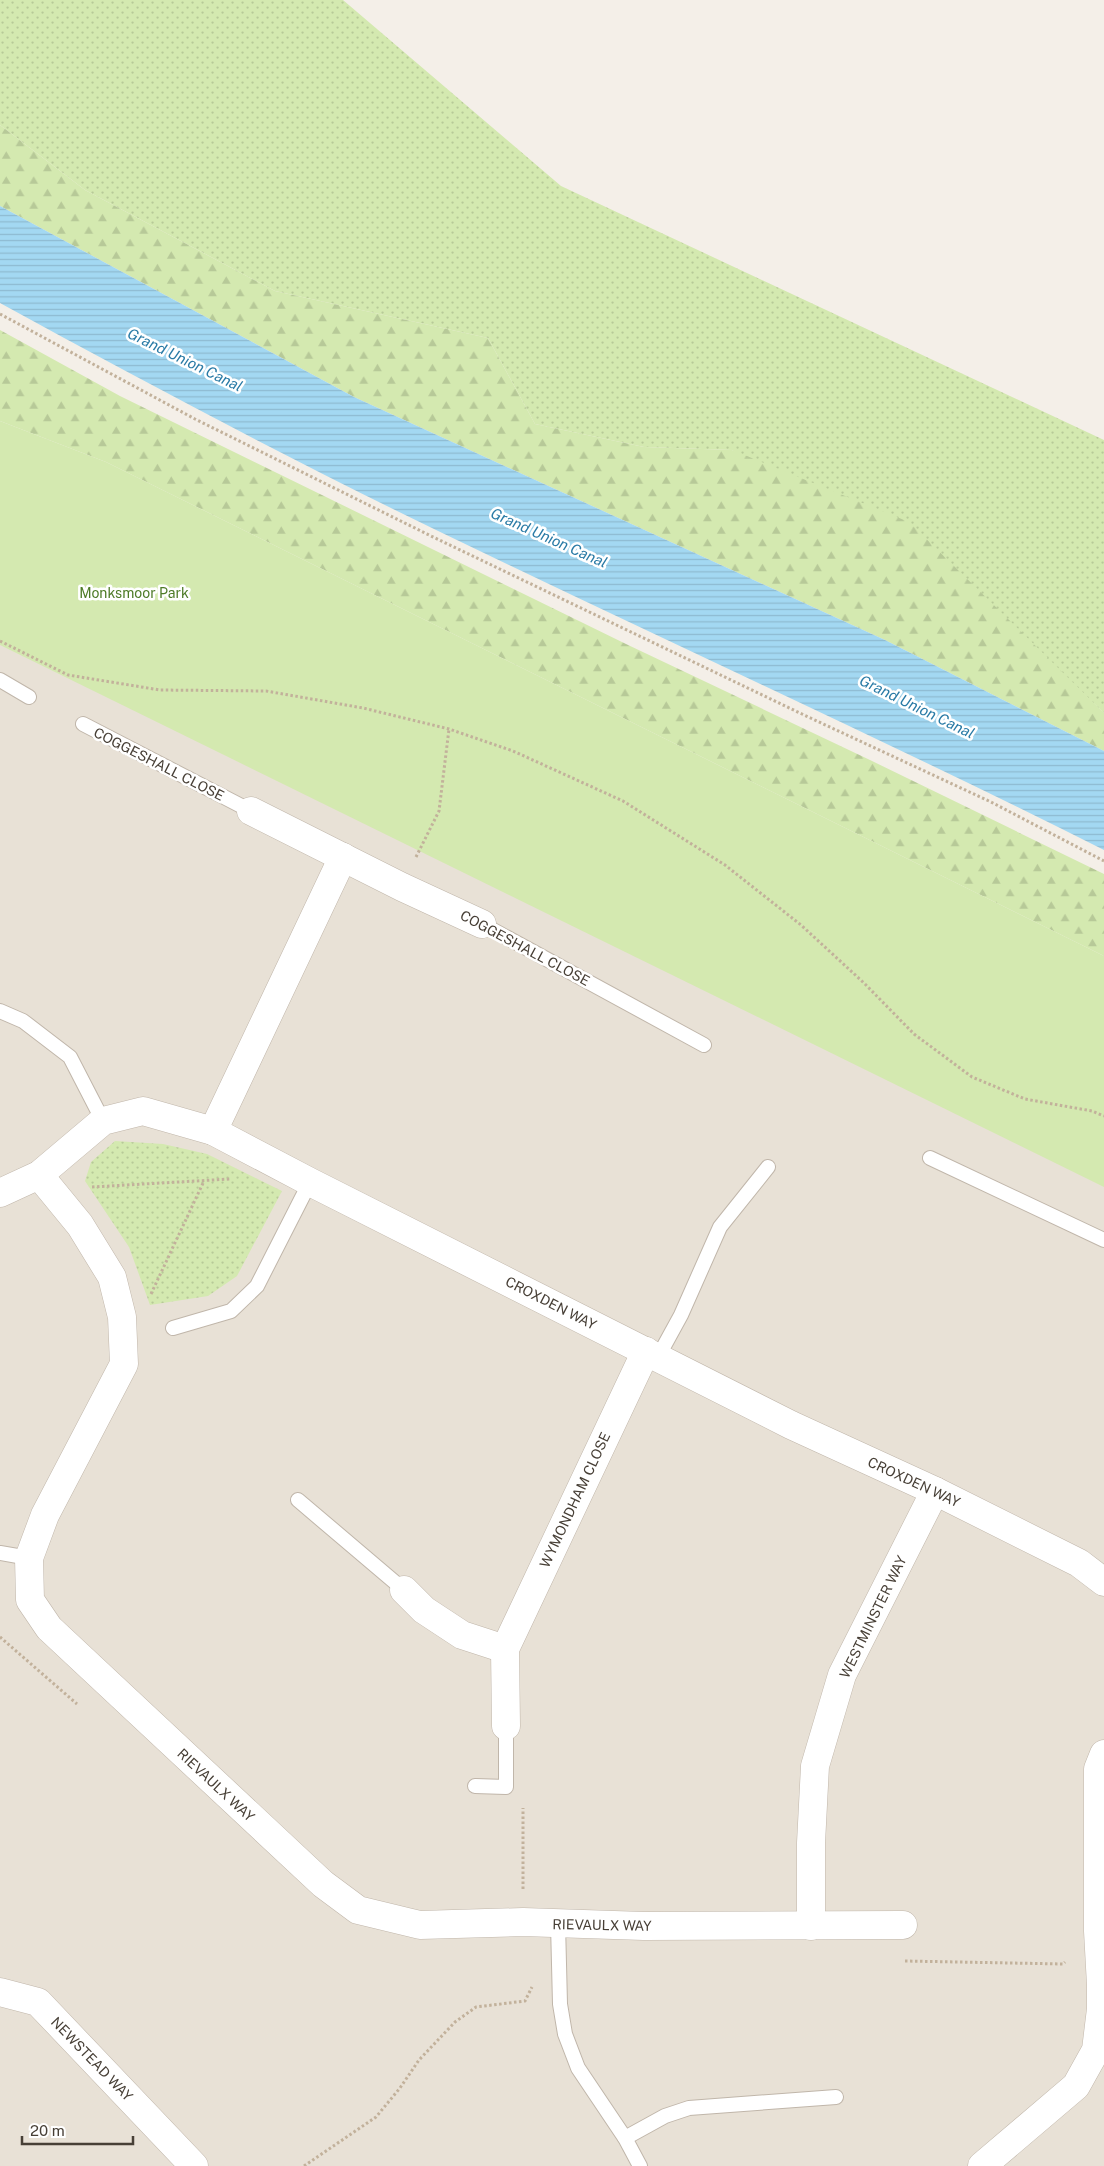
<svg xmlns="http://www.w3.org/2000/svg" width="1104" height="2166" viewBox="0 0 1104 2166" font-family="'Public Sans',sans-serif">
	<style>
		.residential { fill: #e8e1d6 }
		.grass { fill: url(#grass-dots) }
		.forest { fill: url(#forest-firs) }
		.park { fill: #d4e9b0 }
		.water { fill: url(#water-rules) }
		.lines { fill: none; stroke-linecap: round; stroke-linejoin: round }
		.service-casing { stroke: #c0b6aa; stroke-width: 16 }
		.minor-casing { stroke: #c0b6aa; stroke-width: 29 }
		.path { stroke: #c2b19b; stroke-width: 3; stroke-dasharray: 2.5 2.5; stroke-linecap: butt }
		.service { stroke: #fff; stroke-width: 14 }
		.minor { stroke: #fff; stroke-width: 28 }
		.labels { text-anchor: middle; stroke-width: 5; stroke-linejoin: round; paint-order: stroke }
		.park-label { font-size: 14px; fill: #4e7b28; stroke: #fff }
		.street-label { font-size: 14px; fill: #473f36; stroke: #fff }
		.water-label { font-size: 15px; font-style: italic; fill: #2a7ba6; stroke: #fff }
	</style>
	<defs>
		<pattern id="grass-dots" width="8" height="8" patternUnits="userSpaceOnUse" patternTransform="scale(1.25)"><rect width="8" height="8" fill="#d4e9b0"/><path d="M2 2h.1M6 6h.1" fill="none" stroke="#b7c998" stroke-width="1.8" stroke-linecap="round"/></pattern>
		<pattern id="forest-firs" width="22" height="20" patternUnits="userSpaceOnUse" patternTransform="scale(1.25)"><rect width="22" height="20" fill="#d4e9b0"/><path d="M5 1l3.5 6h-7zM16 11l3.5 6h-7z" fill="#b7c998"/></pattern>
		<pattern id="water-rules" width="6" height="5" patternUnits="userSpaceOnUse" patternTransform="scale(1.25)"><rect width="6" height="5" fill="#a3d8f2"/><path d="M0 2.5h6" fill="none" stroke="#8ebad0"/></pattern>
	</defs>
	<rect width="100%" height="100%" fill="#f4efe8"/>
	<polygon class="residential" points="0,643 1104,1185 1104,2166 0,2166"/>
	<g class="grass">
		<polygon points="0,0 343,0 561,186 1104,440 1104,713 1067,678 732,450 644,447 535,424 488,338 275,291 85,190 0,125"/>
		<polygon points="115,1141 163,1144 207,1154 282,1191 237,1276 208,1296 150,1305 129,1247 85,1181 91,1162"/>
	</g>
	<g class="forest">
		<polygon points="0,125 85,190 275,291 488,338 535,424 644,447 732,450 909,522 1104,713 1104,751 885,640 354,397 0,206"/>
		<polygon points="0,330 120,396 626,644 870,760 1104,874 1104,956 106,462 0,421"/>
	</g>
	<polygon class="park" points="0,421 106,462 1104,956 1104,1187 0,645"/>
	<path class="water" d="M0,206L354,397L885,640L1104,751V850C883,739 657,637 434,529C287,458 143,381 0,303Z"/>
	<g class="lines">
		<defs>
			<g id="service">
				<polyline points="0,680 29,697"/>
				<polyline points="83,724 251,811"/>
				<polyline points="482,924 704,1045"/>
				<polyline points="0,1011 23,1021 70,1057 103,1121"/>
				<polyline points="930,1158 1104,1240"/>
				<polyline points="173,1328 231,1311 257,1286 310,1182"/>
				<polyline points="658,1357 681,1315 720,1227 768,1167"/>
				<polyline points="298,1500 404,1590"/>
				<polyline points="0,1553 29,1558"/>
				<polyline points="475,1786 506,1787 506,1726"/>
				<polyline points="558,1924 560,2004 565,2034 578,2068 625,2138 640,2166"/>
				<polyline points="625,2138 665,2116 689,2108 836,2097"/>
			</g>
			<g id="minor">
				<polyline points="251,811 402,887 482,924"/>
				<polyline points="213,1131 343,857"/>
				<polyline points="39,1175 80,1225 112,1277 122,1317 124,1364 45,1515 29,1558 30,1600 49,1628 323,1884 358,1910 420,1925 523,1922 644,1926 903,1925"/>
				<polyline points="0,1193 39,1175 103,1121 143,1111 213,1131 310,1182 791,1425 935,1491 1079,1563 1104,1582"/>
				<polyline points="404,1590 424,1610 462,1635 505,1649"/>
				<polyline points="506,1726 505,1649 646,1351"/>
				<polyline points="811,1926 811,1843 815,1766 842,1675 935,1491"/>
				<polyline points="0,1992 38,2002 194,2166"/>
				<polyline points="982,2166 1076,2086 1096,2050 1101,2009 1101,1985 1098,1931 1098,1769 1104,1754"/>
			</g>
		</defs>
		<use href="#service" class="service-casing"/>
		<use href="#minor" class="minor-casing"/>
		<g class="path">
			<polyline points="0,314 195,419 431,536 804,715 991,802 1104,861"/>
			<polyline points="0,641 68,675 160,690 266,691 363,708 449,729 513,751 623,801 725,865 801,925 864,983 914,1034 972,1077 1025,1099 1092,1111 1104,1116"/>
			<polyline points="416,857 439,811 449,729"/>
			<polyline points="92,1187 230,1179"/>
			<polyline points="151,1294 204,1181"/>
			<polyline points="0,1637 77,1704"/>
			<polyline points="523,1889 523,1808"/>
			<polyline points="905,1961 1063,1964 1065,1962"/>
			<polyline points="304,2166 376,2117 400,2088 419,2060 455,2022 476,2007 525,2001 532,1987"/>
		</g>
		<use href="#service" class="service"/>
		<use href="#minor" class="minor"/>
	</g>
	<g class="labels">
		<g class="park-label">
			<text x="134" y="598">Monksmoor Park</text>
		</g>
		<g class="street-label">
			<text transform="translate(159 764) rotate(27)" y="5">COGGESHALL CLOSE</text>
			<text transform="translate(525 948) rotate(28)" y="5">COGGESHALL CLOSE</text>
			<text transform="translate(551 1303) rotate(27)" y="5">CROXDEN WAY</text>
			<text transform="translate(914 1482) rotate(25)" y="5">CROXDEN WAY</text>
			<text transform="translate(575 1500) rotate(-65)" y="5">WYMONDHAM CLOSE</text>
			<text transform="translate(873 1617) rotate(-64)" y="5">WESTMINSTER WAY</text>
			<text transform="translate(216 1785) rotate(43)" y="5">RIEVAULX WAY</text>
			<text transform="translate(602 1925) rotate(1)" y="5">RIEVAULX WAY</text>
			<text transform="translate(92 2059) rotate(46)" y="5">NEWSTEAD WAY</text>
		</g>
		<g class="water-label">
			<text transform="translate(185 360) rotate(26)" y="5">Grand Union Canal</text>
			<text transform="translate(549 538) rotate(24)" y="5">Grand Union Canal</text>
			<text transform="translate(917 707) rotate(26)" y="5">Grand Union Canal</text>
		</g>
	</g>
	<path d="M22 2136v8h111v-8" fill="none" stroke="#473f36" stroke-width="2.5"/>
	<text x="30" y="2136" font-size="15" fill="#473f36" stroke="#ffffff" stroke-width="4" paint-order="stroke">20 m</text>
</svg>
